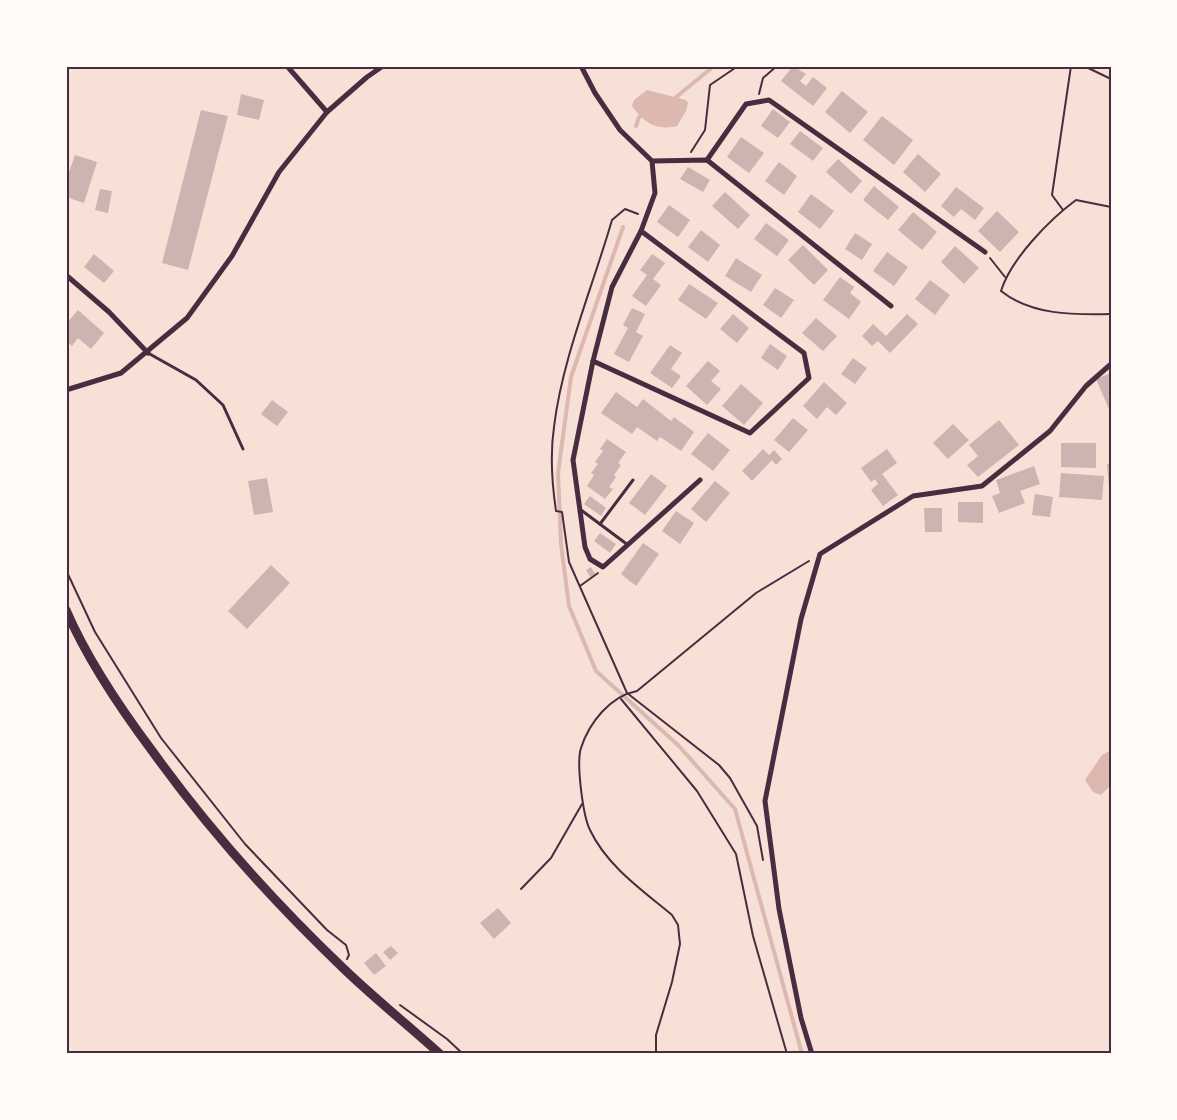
<svg xmlns="http://www.w3.org/2000/svg" width="1177" height="1120" viewBox="0 0 1177 1120" font-family="'PT Sans Narrow',sans-serif">
	<style>
		.water { fill: #dcb8b0 }
		.lines { fill: none; stroke-linecap: round; stroke-linejoin: round }
		.stream { stroke: #dcb8b0; stroke-width: 4 }
		.building { fill: #ccb4b1 }
		.path { stroke: #4a2c40; stroke-width: 2 }
		.service { stroke: #4a2c40; stroke-width: 3 }
		.minor { stroke: #4a2c40; stroke-width: 5 }
		.secondary { stroke: #4a2c40; stroke-width: 9 }
		.neatline { fill: none; stroke: #4a2c40; stroke-width: 2 }
	</style>
	<rect width="100%" height="100%" fill="#f7e1d7"/>
	<g class="water">
		<path d="M647,90L686,100L688,103L686,111L677,126C656,131 644,123 632,106L634,100Z"/>
		<polygon points="1111,750 1111,785 1101,795 1093,792 1085,780 1102,755"/>
	</g>
	<g class="lines">
		<g class="stream">
			<polyline points="675,98 714,66"/>
			<polyline points="636,126 639,117 642,115"/>
			<polyline points="623,227 571,377 558,473 561,544 569,606 596,671 678,745 735,809 802,1054"/>
		</g>
	</g>
	<g class="building">
		<polygon points="793,66 806,74 800,81 806,86 813,77 827,88 813,106 781,81"/>
		<polygon points="842,91 868,112 850,133 825,112"/>
		<polygon points="241,94 264,100 259,120 237,115"/>
		<polygon points="773,109 790,122 778,138 761,126"/>
		<polygon points="201,110 228,116 188,270 162,263"/>
		<polygon points="882,116 913,140 894,165 863,140"/>
		<polygon points="800,131 823,148 813,161 790,144"/>
		<polygon points="741,137 764,153 749,173 727,157"/>
		<polygon points="918,154 941,174 925,192 903,172"/>
		<polygon points="75,155 97,162 84,203 66,197 66,181"/>
		<polygon points="838,159 862,181 851,194 826,172"/>
		<polygon points="779,162 797,176 784,195 765,181"/>
		<polygon points="688,167 710,180 703,192 680,179"/>
		<polygon points="874,186 899,207 888,220 863,200"/>
		<polygon points="956,187 984,208 975,220 961,209 954,217 941,206"/>
		<polygon points="100,189 112,191 108,213 95,210"/>
		<polygon points="725,192 750,215 738,229 712,206"/>
		<polygon points="811,194 834,211 820,229 798,212"/>
		<polygon points="669,205 690,220 678,237 657,222"/>
		<polygon points="997,211 1019,232 1000,252 978,231"/>
		<polygon points="913,212 937,232 922,250 898,230"/>
		<polygon points="766,223 789,240 777,256 754,239"/>
		<polygon points="701,230 720,245 708,262 688,247"/>
		<polygon points="855,233 872,244 862,260 845,249"/>
		<polygon points="803,245 828,270 814,285 788,260"/>
		<polygon points="955,246 979,268 964,284 941,262"/>
		<polygon points="887,252 908,267 894,286 873,271"/>
		<polygon points="94,254 114,271 104,283 84,267"/>
		<polygon points="652,254 665,263 653,279 661,285 646,306 632,296 647,275 640,270"/>
		<polygon points="736,258 762,275 751,292 725,276"/>
		<polygon points="840,277 854,287 850,293 861,302 849,319 823,300"/>
		<polygon points="930,280 950,295 935,315 915,299"/>
		<polygon points="689,284 718,303 706,319 678,300"/>
		<polygon points="775,288 794,300 781,318 763,305"/>
		<polygon points="632,308 645,314 636,332 643,336 629,362 614,354 628,328 623,325"/>
		<polygon points="78,310 104,333 91,349 78,338 72,346 66,341 66,324"/>
		<polygon points="733,314 749,328 737,343 720,329"/>
		<polygon points="907,314 918,324 890,353 878,341 872,346 862,336 873,324 886,336"/>
		<polygon points="816,318 837,336 823,351 802,333"/>
		<polygon points="770,344 787,356 778,370 761,358"/>
		<polygon points="670,345 682,353 671,369 681,376 672,388 650,373"/>
		<polygon points="853,358 867,368 855,384 841,374"/>
		<polygon points="708,361 720,371 711,381 721,389 707,405 686,386"/>
		<polygon points="1111,373 1111,414 1096,379"/>
		<polygon points="824,382 847,403 836,415 827,407 817,419 803,406"/>
		<polygon points="741,384 763,403 744,425 722,406"/>
		<polygon points="616,392 637,407 643,399 671,421 674,417 694,432 681,451 660,437 657,441 637,427 632,434 601,413"/>
		<polygon points="272,400 288,412 277,426 261,414"/>
		<polygon points="793,418 808,430 789,452 774,440"/>
		<polygon points="999,420 1019,445 978,477 967,465 978,456 969,445"/>
		<polygon points="953,424 969,440 948,459 933,443"/>
		<polygon points="708,433 730,450 713,471 691,454"/>
		<polygon points="607,439 626,452 618,463 621,465 614,475 616,477 609,487 613,489 605,499 587,486 594,475 591,473 598,464 595,462 603,451 600,449"/>
		<polygon points="1061,443 1096,443 1096,468 1061,467"/>
		<polygon points="763,449 769,455 774,450 782,459 776,465 772,460 752,481 742,471"/>
		<polygon points="887,449 897,463 882,474 898,495 883,506 871,490 878,484 875,479 871,482 861,468"/>
		<polygon points="1111,463 1111,489 1109,490 1107,464"/>
		<polygon points="1034,466 1040,484 1020,491 1025,503 999,513 992,496 1000,493 996,480"/>
		<polygon points="1061,473 1104,476 1102,500 1059,497"/>
		<polygon points="651,474 667,486 645,515 629,503"/>
		<polygon points="267,478 273,512 254,515 248,481"/>
		<polygon points="715,481 730,493 706,522 691,509"/>
		<polygon points="1035,494 1053,497 1050,517 1032,515"/>
		<polygon points="590,496 606,508 601,516 584,504"/>
		<polygon points="958,502 983,502 983,523 958,522"/>
		<polygon points="924,508 942,508 942,532 925,532"/>
		<polygon points="676,511 694,523 680,544 662,531"/>
		<polygon points="600,533 616,544 610,553 594,541"/>
		<polygon points="643,543 659,554 636,586 621,574"/>
		<polygon points="271,565 290,583 247,629 228,611"/>
		<polygon points="591,567 595,574 590,577 586,570"/>
		<polygon points="498,908 511,923 494,939 480,923"/>
		<polygon points="391,946 398,953 390,960 383,952"/>
		<polygon points="376,953 386,966 374,975 364,963"/>
	</g>
	<g class="lines">
		<g class="path">
			<polyline points="1084,66 1111,79"/>
			<polyline points="759,94 763,78 777,66"/>
			<polyline points="691,152 705,130 710,85 738,66"/>
			<path d="M1111,207L1076,200C1049,220 1011,259 1001,291C1031,315 1073,315 1111,314"/>
			<polyline points="1063,210 1052,195 1071,66"/>
			<path d="M638,214L625,209L612,220C593,286 562,359 554,427C550,454 552,484 556,511L562,512L569,562L627,693L719,765L730,778L757,826L763,860"/>
			<polyline points="990,258 1005,277"/>
			<polyline points="66,570 95,632 161,738 245,844 327,930 346,945 349,955 347,959"/>
			<polyline points="580,586 598,573"/>
			<polyline points="621,699 697,791 736,854 753,936 787,1054"/>
			<polyline points="521,889 551,858 582,804"/>
			<polyline points="400,1005 447,1039 463,1054"/>
			<path d="M656,1054V1035L672,982L680,944L678,925L672,915C642,890 607,866 590,830C583,816 576,763 581,748C589,723 610,696 637,691L756,593L809,561"/>
		</g>
		<g class="service">
			<polyline points="148,353 196,380 223,405 243,449"/>
			<polyline points="581,510 628,545"/>
			<polyline points="600,524 633,480"/>
		</g>
		<g class="minor">
			<polyline points="287,66 327,112"/>
			<polyline points="581,66 595,93 620,130 652,161 655,193 641,231 612,287 593,361 573,460 585,547 590,559 603,567 700,480"/>
			<polyline points="707,160 746,104 769,100 985,252"/>
			<polyline points="652,161 707,160 891,306"/>
			<polyline points="66,275 109,312 148,353"/>
			<polyline points="593,361 750,433 809,378 804,353 641,231"/>
			<polyline points="66,390 121,373 187,318 232,256 279,172 327,112 367,77 383,66"/>
			<polyline points="812,1054 801,1018 779,909 765,801 801,619 820,554 913,496 982,486 1050,431 1086,386 1111,364"/>
		</g>
		<path class="secondary" d="M66,610C88,661 120,708 153,752C209,830 274,902 343,968C374,998 408,1025 440,1054"/>
	</g>
	<rect width="1177" height="1120" fill="none" stroke="#fffaf5" stroke-width="135"/>
	<rect x="68" y="68" width="1042" height="984" class="neatline"/>
</svg>
